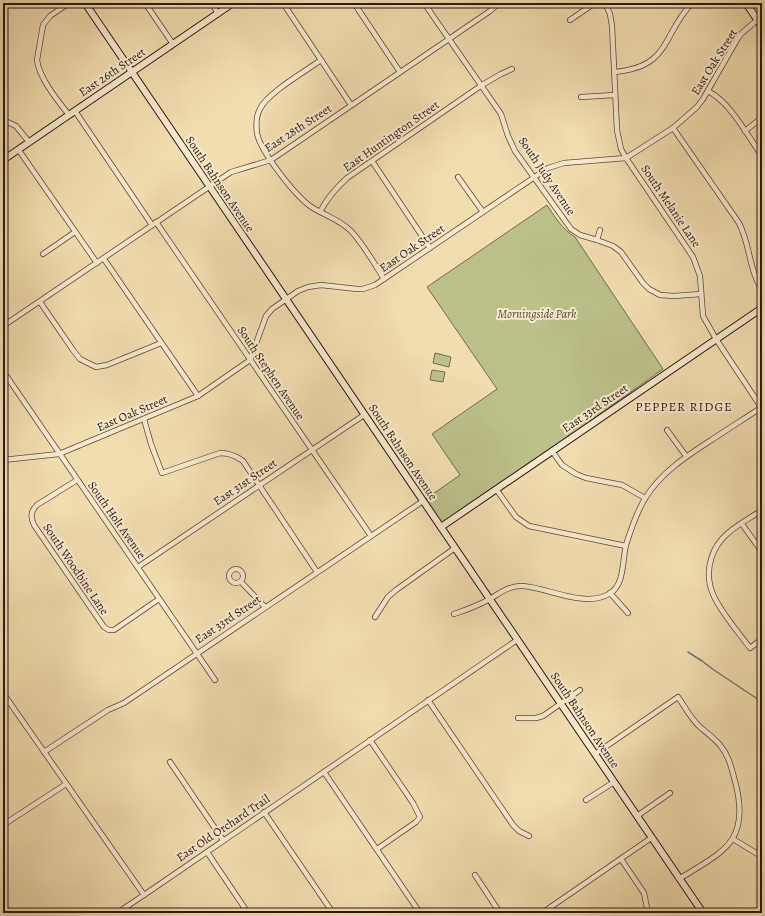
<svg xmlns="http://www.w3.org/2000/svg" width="765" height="916" viewBox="0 0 765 916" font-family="Alegreya,serif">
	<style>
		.green { fill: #bcc18a; stroke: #736d4e }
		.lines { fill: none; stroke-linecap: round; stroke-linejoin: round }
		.stream { stroke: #6e7b70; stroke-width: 1.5 }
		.street-casing { stroke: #5c4a39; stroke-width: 6 }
		.secondary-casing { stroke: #2a1912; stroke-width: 8 }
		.street { stroke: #f6eacb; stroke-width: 4.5 }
		.secondary { stroke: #f6eacb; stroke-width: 6 }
		.labels { text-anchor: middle; stroke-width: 4; stroke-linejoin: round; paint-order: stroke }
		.street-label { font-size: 12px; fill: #2a1912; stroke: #f6eacb }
		.park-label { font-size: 12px; font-style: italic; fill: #564b36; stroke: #f6eacb }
		.neighbourhood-label { font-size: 13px; letter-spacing: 1px; fill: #2a1912; stroke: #f6eacb }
	</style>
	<rect width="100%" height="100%" fill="#f1deaf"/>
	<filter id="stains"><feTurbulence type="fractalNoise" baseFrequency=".005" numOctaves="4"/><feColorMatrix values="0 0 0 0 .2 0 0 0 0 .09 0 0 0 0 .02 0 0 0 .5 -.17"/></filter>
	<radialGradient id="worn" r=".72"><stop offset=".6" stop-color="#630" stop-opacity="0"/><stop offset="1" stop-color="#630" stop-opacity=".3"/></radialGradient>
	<g class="green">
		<path d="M547,205C555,217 562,229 575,237L663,369L441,527L423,501L460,475L432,434L497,389L427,287Z"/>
		<polygon points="435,353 451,357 449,367 433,363"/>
		<polygon points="432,370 445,372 443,382 430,380"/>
	</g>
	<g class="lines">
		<polyline class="stream" points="688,652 702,661 714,670 762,702"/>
		<defs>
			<g id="street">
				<polyline points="145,3 173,44"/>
				<polyline points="212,3 218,14"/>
				<polyline points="283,3 351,105"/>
				<polyline points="354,3 400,72"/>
				<polyline points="424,3 501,114 508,136 515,151 571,229 580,235 597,240 613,246 621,252 643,283 649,289 660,295 674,296 701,294"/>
				<polyline points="605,3 610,14 612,26 617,130 621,149 626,158 693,257 700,276 703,316 716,339 761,407"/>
				<polyline points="570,20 595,3"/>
				<path d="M321,60C306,71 267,93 260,109C256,116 256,125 257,133C260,151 294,194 310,206C323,215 339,219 351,231C364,245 374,263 384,279"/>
				<path d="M614,72C671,67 661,36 692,3"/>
				<path d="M708,91C731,103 747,135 762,156"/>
				<polyline points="581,97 615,95"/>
				<polyline points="75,111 152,225"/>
				<path d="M69,115C58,101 39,78 37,60L43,25L50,16L69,3"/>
				<polyline points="3,120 16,126 29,142"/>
				<path d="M673,128L739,223C750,244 749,270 762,290"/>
				<polyline points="745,131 760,119 762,115"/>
				<polyline points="18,149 97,263"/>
				<polyline points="372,161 430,248"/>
				<polyline points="458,177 483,212"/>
				<path d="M320,212C327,198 335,189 347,178L482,85L501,74L512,69"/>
				<polyline points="156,222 371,536"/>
				<polyline points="597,240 600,230"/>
				<polyline points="43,254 75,232"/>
				<polyline points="104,259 198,396"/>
				<polyline points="40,302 73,350 80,359 96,367 107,365 161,343"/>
				<polyline points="3,326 231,172 271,160 449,39 490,11 499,3"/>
				<polyline points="3,371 215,680"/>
				<path d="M144,419L151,444L162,473L220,453C229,453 235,455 243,461L317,572"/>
				<polyline points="667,430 686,456"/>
				<polyline points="552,451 562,465 576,474 586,478 622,485 645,498"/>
				<polyline points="3,460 59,454 198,396 250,360 266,316 272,309 298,291 308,287 321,285 357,289 363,289 375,285 548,168 564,163 626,158 673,128 697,107 703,99 738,38 742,33 757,20"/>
				<path d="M77,480L37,505C31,511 30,516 34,525L104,627L109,630H114L159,599"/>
				<polyline points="496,489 516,517 529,526 626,546"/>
				<path d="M762,510C749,519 732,527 722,539C709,554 705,576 713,594C719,610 739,633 750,648L762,639"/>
				<polyline points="742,524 762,552"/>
				<polyline points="138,567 364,415"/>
				<circle cx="236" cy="576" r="7"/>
				<polyline points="241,582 265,607"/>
				<polyline points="610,593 628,613"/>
				<path d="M454,614C466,610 477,606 488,600C499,594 509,585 523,586C549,588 584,608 609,594C625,585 622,561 626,545C631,529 637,511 646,497C663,470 690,454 716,437C731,427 747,417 762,407"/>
				<polyline points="375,617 388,597 396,590 455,548"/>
				<polyline points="3,693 144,895 517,640"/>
				<polyline points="428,700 513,825 519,831 529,836"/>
				<polyline points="518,718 536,718 543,716 580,690"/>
				<polyline points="370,740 413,803 420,817 416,822 377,849"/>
				<polyline points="44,752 108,710 124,703 423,501"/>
				<path d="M595,754L678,697C685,707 691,719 700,727C707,733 714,738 720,745C730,757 732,771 736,785C750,843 722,852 679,879"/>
				<polyline points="170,762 223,840"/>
				<polyline points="324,772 420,913"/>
				<polyline points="586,800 614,782"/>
				<polyline points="264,812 333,913"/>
				<polyline points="637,816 670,793"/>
				<polyline points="3,825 66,784"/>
				<polyline points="733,839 761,856"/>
				<polyline points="207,852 248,913"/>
				<polyline points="621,859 644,893 647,908"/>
				<polyline points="475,875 500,913"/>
				<polyline points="117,913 144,895"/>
				<polyline points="542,913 651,838"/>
			</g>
			<g id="secondary">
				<polyline points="85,3 703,913"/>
				<polyline points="746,3 762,27"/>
				<polyline points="3,160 233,3"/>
				<polyline points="441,527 762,308"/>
			</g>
		</defs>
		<use href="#street" class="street-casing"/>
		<use href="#secondary" class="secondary-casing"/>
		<use href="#street" class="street"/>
		<use href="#secondary" class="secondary"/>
	</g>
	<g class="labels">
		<g class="street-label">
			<text transform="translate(714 62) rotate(-58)" y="4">East Oak Street</text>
			<text transform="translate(112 72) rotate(-34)" y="4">East 26th Street</text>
			<text transform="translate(298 128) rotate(-33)" y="4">East 28th Street</text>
			<text transform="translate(391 136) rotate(-35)" y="4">East Huntington Street</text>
			<text transform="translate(547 176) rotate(56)" y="4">South Judy Avenue</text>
			<text transform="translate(220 184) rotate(56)" y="4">South Bahnson Avenue</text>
			<text transform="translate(671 206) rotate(56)" y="4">South Melanie Lane</text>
			<text transform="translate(412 248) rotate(-34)" y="4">East Oak Street</text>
			<text transform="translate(271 373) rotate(56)" y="4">South Stephen Avenue</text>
			<text transform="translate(595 408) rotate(-34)" y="4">East 33rd Street</text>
			<text transform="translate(132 413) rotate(-23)" y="4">East Oak Street</text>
			<text transform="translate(403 452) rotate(56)" y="4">South Bahnson Avenue</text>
			<text transform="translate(245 482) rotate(-34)" y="4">East 31st Street</text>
			<text transform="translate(117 520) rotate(55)" y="4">South Holt Avenue</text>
			<text transform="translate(76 569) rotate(56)" y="4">South Woodbine Lane</text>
			<text transform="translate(228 619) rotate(-34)" y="4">East 33rd Street</text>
			<text transform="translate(585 720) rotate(56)" y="4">South Bahnson Avenue</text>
			<text transform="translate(223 828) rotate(-34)" y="4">East Old Orchard Trail</text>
		</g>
		<g class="park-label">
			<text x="537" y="318">Morningside Park</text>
		</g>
		<g class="neighbourhood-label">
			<text x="684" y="411">PEPPER RIDGE</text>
		</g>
	</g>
	<rect width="765" height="916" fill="none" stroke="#f1deaf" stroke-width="16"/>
	<rect x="4" y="4" width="757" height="908" fill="none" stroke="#2a1912" stroke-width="2"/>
	<rect x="8" y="8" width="749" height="900" fill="none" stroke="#2a1912"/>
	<rect width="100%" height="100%" filter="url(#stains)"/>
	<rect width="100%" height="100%" fill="url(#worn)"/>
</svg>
